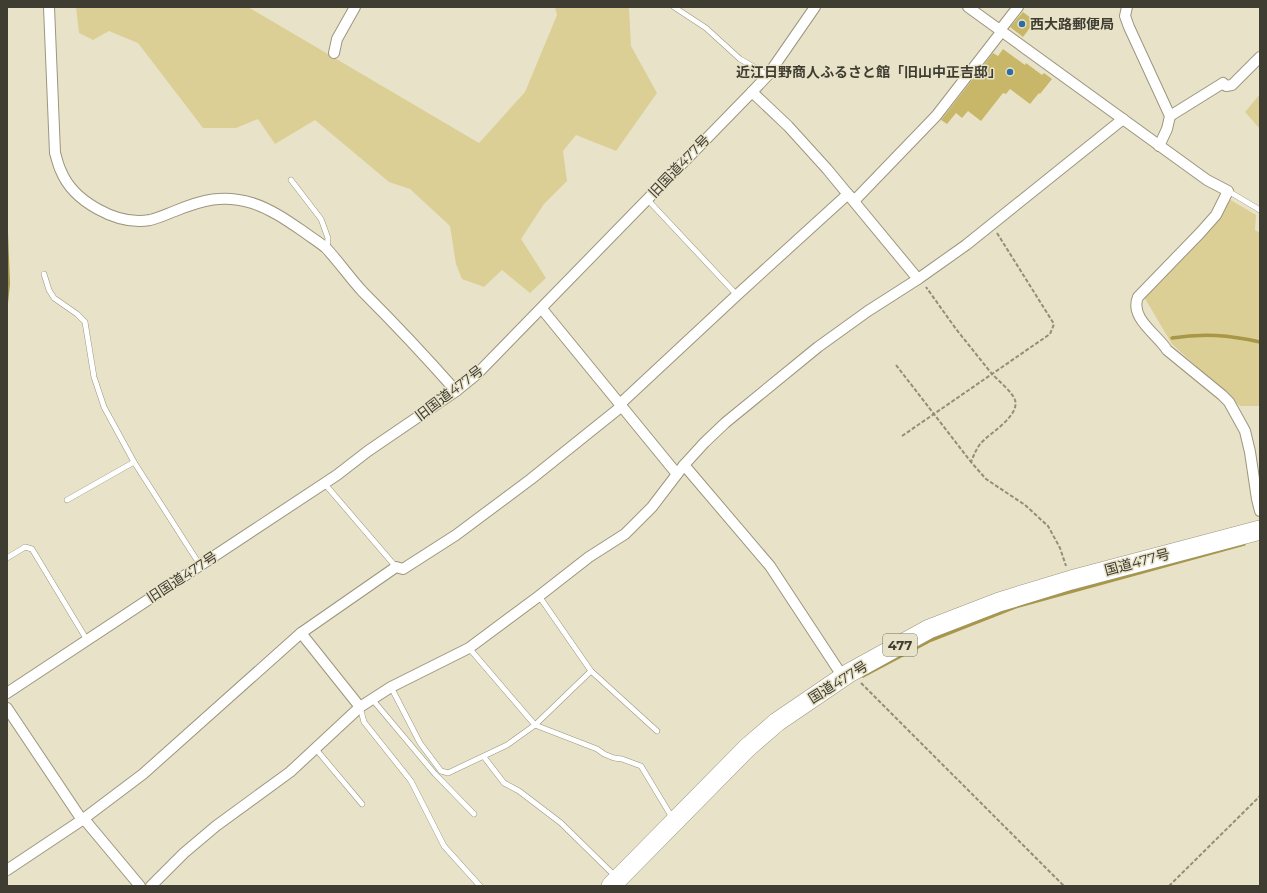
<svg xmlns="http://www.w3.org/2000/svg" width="1267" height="893" viewBox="0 0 1267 893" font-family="Montserrat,'Noto Sans JP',sans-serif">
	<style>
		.green { fill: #dbcf96 }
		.water { fill: #a79747 }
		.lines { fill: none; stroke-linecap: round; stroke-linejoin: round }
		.stream { stroke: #a79747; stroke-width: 3.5 }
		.building { fill: #c8b768 }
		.lane-casing { stroke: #9b967d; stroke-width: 6 }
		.street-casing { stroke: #9b967d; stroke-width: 12 }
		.highway-casing { stroke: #9b967d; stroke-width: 20 }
		.path { stroke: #928e7b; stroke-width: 2; stroke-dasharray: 4 2; stroke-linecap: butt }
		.lane { stroke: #fff; stroke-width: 5 }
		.street { stroke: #fff; stroke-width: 10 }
		.highway { stroke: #fff; stroke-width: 19 }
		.poi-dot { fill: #2e6da4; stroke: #e8e3c8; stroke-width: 1.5 }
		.labels { text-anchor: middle; stroke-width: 3; stroke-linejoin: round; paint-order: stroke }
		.shield { fill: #e8e3c8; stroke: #726f5f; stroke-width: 1 }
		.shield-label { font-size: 13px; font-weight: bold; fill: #3f3d32 }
		.poi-label { font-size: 14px; font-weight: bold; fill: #3f3d32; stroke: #e8e3c8; text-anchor: start }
		.street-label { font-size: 14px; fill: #3f3d32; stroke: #e8e3c8 }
	</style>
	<rect width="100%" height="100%" fill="#e8e3c8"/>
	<g class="green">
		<polygon points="76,7 248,7 479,143 525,92 557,15 555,7 629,7 631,46 657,93 616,151 576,135 563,151 567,181 544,204 521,239 546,278 530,293 502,270 484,287 462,279 456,264 450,226 410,189 389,182 315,120 275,144 258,119 236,128 203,128 138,43 109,31 93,40 79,33"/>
		<polygon points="1260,94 1260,129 1245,112"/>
		<polygon points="1229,199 1256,215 1255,230 1260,233 1260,406 1240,406 1172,344 1144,297"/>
	</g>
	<polygon class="water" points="7,206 10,284 7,313"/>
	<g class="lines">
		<g class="stream">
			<path d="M1172,338C1204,333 1229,335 1260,342"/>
			<polyline points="863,676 931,640 1015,607 1244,544"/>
		</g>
	</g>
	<g class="building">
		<polygon points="1023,12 1035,21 1023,37 1010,27"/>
		<polygon points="1003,49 1025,65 1026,63 1042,75 1044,73 1052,79 1040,94 1039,93 1030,104 1010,89 1006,94 1003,93 981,121 968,111 962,118 956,113 947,124 941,120 993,53 998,56"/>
	</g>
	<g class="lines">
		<defs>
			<g id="lane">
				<polyline points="674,7 706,28 740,59 768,75"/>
				<polyline points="291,180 321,219 328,238 327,248"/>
				<polyline points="1228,191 1260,210"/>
				<polyline points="647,199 737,295"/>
				<polyline points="44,274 49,290 54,298 77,314 85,322 94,377 104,407 134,462 200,565"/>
				<polyline points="324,483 396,567"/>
				<polyline points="67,500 134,462"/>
				<polyline points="7,558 25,547 32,549 87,640"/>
				<polyline points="539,596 591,671 657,731"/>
				<polyline points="469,648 535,725 597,749 604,754 614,758 622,759 641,766 673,819"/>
				<polyline points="391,687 420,743 441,771 448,773 507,745 535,725 591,671"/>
				<polyline points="372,699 435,774 474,814"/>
				<polyline points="360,707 364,722 411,781 444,846 480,886"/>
				<polyline points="315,748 362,804"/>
				<polyline points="484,757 504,783 519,791 561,823 615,876"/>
			</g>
			<g id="street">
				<path d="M49,7L55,153C57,159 58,165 61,171C73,201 117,226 150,220C159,218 167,214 175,211C202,200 223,194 252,203C271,209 288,221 304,232C312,238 319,242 326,248C339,262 350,278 363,292C395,324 426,357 456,391"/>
				<path d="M968,7L1207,180L1228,191L1216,215L1200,233L1138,297C1129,318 1158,335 1167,350L1222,395L1229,402L1245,431L1250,452L1257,499L1260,511"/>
				<polyline points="1127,7 1125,16 1129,27 1170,116 1167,129 1159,146"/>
				<polyline points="1000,30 1018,7"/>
				<polyline points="334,53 337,39 355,7"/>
				<polyline points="752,92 788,126 827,169 918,279"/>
				<polyline points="1170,116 1223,83 1226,86 1232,85 1260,57"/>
				<polyline points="851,197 855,200 936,116 1002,31"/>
				<polyline points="542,309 677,474"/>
				<polyline points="620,404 737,295 848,194"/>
				<polyline points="684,465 770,566 843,677"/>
				<polyline points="301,633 360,707"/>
				<polyline points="7,693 337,475 368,451 456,391 477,374 751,93 768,75 815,7"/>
				<polyline points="7,708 82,820"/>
				<polyline points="84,819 140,886"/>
				<polyline points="7,870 82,820 143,774 301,633 396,567 403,569 456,535 531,479 622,406"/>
				<polyline points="151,886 184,853 216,826 290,772 360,707 391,687 469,648 539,596 589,557 625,534 652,507 684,465 705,442 725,423 818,347 868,311 918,279 966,245 1123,119"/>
			</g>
			<polyline id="highway" points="611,886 747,748 777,722 849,673 929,629 999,602 1071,580 1260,530"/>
		</defs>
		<use href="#lane" class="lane-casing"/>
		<use href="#street" class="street-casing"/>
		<use href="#highway" class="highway-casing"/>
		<g class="path">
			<path d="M997,233L1054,324L1050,334L992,374C998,380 1013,393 1015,400C1020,416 990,433 981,443C976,449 974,455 971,462L986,479L1025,505L1048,526L1060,548L1066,566"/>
			<polyline points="896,365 971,462"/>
			<polyline points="902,436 992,374 956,329 926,287"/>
			<polyline points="861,683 1064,886"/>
			<polyline points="1169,886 1260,796"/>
		</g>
		<use href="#lane" class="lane"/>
		<use href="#street" class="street"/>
		<use href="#highway" class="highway"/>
	</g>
	<g class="poi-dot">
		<circle cx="1022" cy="24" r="4"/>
		<circle cx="1010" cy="72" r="4"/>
	</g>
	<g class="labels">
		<rect class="shield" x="883" y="634" width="34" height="22" rx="3"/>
		<g class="shield-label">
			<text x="900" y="650">477</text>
		</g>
		<g class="poi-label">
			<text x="1030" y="29">西大路郵便局</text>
			<text x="1002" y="77" text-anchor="end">近江日野商人ふるさと館「旧山中正吉邸」</text>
		</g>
		<g class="street-label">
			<text transform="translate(679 166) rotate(-46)" y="5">旧国道477号</text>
			<text transform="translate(449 393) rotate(-37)" y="5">旧国道477号</text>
			<text transform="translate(1137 562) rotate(-15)" y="5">国道477号</text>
			<text transform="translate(182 577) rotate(-33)" y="5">旧国道477号</text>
			<text transform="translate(838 682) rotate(-32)" y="5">国道477号</text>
		</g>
	</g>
	<rect width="1267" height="893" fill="none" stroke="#3f3d32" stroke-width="16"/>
</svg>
